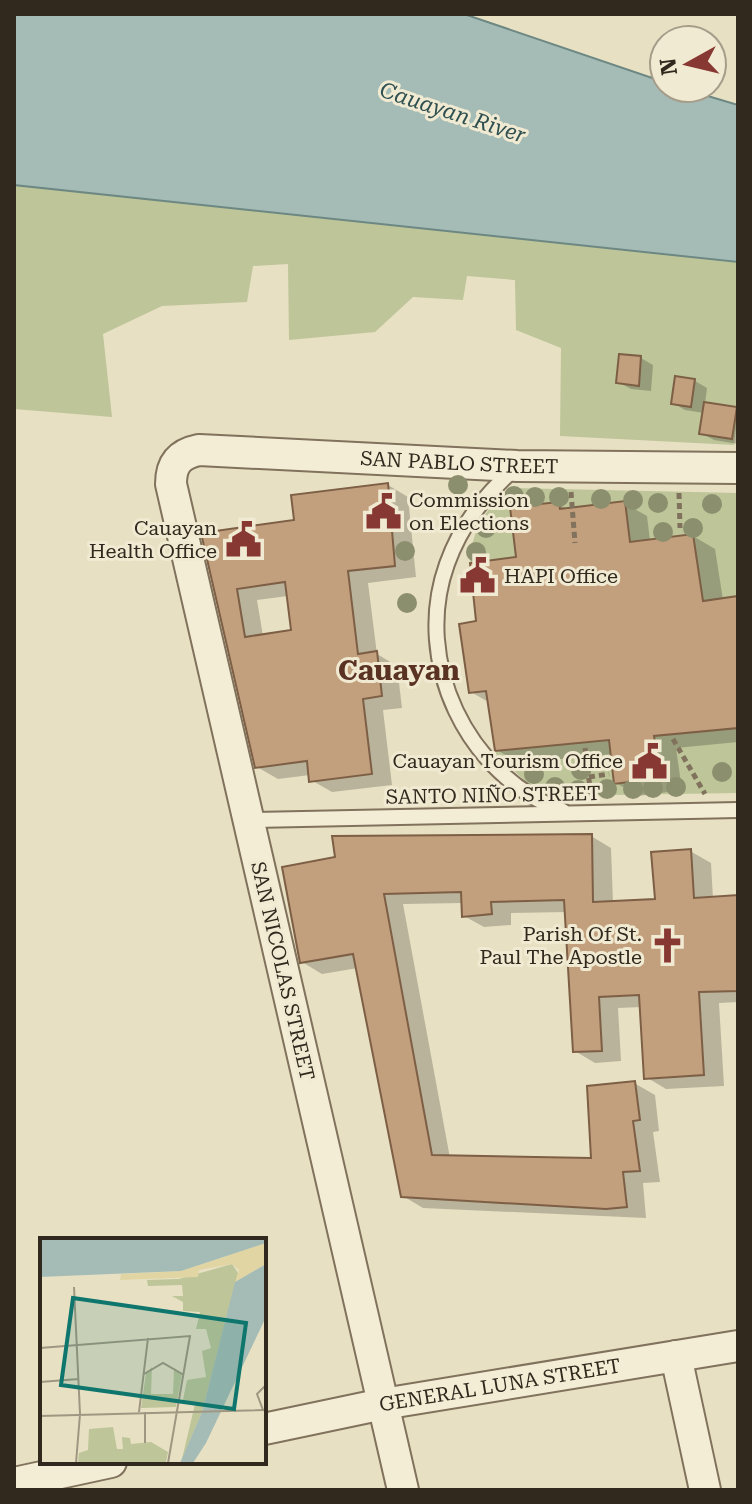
<svg xmlns="http://www.w3.org/2000/svg" width="752" height="1504" viewBox="0 0 752 1504" font-family="'Roboto Serif',serif">
	<style>
		.green { fill: #bdc599 }
		.water { fill: #a5bcb6; stroke: #6d8883; stroke-width: 2 }
		.shadow { fill: #0003; fill-rule: evenodd }
		.building { fill: #c29f7d; stroke: #7d5f45; stroke-width: 2; fill-rule: evenodd }
		.lines { fill: none; stroke-linecap: round; stroke-linejoin: round }
		.service-casing { stroke: #80725c; stroke-width: 18 }
		.minor-casing { stroke: #80725c; stroke-width: 34 }
		.path { stroke: #80725c; stroke-width: 5; stroke-dasharray: 6 4; stroke-linecap: butt }
		.service { stroke: #f4edd5; stroke-width: 14 }
		.minor { stroke: #f4edd5; stroke-width: 30 }
		.tree { fill: #8c8f6d }
		.labels { text-anchor: middle; stroke-width: 6; stroke-linejoin: round; paint-order: stroke }
		.street-label { font-size: 20px; fill: #32291e; stroke: #f1ead2 }
		.poi-label { font-size: 20px; fill: #32291e; stroke: #f1ead2; text-anchor: end }
		.water-label { font-size: 22px; font-style: italic; fill: #2f5050; stroke: #f1ead2 }
		.district-label { font-size: 28px; font-weight: bold; fill: #5a3223; stroke: #f1ead2 }
		.inset-road { fill: none; stroke: #9f9781; stroke-width: 2 }
		.view { fill: #0f766e; fill-opacity: 0.15; stroke: #0f766e; stroke-width: 4 }
		.inset-edge { fill: none; stroke: #32291e; stroke-width: 4 }
	</style>
	<rect width="100%" height="100%" fill="#e8e0c3"/>
	<g class="green">
		<polygon points="14,185 738,262 738,412 734,445 560,436 561,348 516,330 515,280 467,276 463,300 413,297 375,332 289,340 288,264 253,266 247,302 162,306 103,334 112,417 14,409"/>
		<path d="M512,488L738,493V793L549,796L526,782L493,751L720,730L693,534L470,563C471,531 486,506 512,488Z"/>
	</g>
	<polygon class="water" points="14,14 464,14 664,82 664,88 681,88 738,105 738,262 14,185"/>
	<g class="shadow">
		<polygon points="641,358 653,365 651,391 631,389 618,382"/>
		<polygon points="695,381 707,388 705,404 738,410 738,444 714,440 701,433 704,413 685,410 673,403"/>
		<path d="M388,485L408,497L416,577L368,583L377,654L397,666L402,708L383,710L392,785L332,792L311,780L310,775L278,779L257,767L203,534L297,522ZM288,596L293,632L263,636L257,600Z"/>
		<polygon points="624,503 647,516 650,541 693,536 715,549 723,600 738,598 738,742 676,748 682,790 639,796 616,783 613,754 519,763 497,750 490,703 471,692 478,623 518,558 558,504 569,510"/>
		<polygon points="591,836 611,848 613,903 657,901 690,851 711,863 713,899 738,897 738,1002 719,1003 724,1086 666,1089 646,1077 642,1007 618,1008 621,1061 595,1063 575,1051 567,912 511,913 511,925 484,927 464,916 463,903 403,904 450,1158 594,1160 634,1083 655,1095 659,1131 653,1132 660,1182 643,1183 646,1218 423,1208 403,1196 358,968 322,974 302,962 284,868"/>
	</g>
	<g class="building">
		<polygon points="619,354 641,356 639,386 616,383"/>
		<polygon points="675,376 695,379 691,407 671,404"/>
		<polygon points="704,402 737,407 732,439 699,434"/>
		<path d="M388,483L395,566L348,571L358,654L377,651L382,696L363,699L372,774L309,782L307,761L255,768L201,533L294,520L291,495ZM285,582L291,630L245,637L237,589Z"/>
		<polygon points="625,501 630,542 693,534 703,601 738,596 738,728 654,736 660,778 614,784 609,740 495,751 486,691 469,693 459,624 476,621 470,563 516,557 510,507 559,502 560,509"/>
		<polygon points="592,834 593,902 655,899 651,852 691,849 694,898 738,895 738,991 699,992 704,1075 644,1079 639,995 599,997 602,1051 573,1052 564,900 491,902 492,914 462,917 461,892 384,894 432,1155 591,1158 587,1086 635,1081 640,1120 633,1121 640,1171 623,1172 627,1207 606,1209 401,1197 353,954 300,963 282,867 335,857 332,836"/>
	</g>
	<g class="lines">
		<defs>
			<g id="service">
				<path d="M514,469C484,496 461,525 447,564C412,661 467,776 563,811"/>
				<polyline points="249,820 738,810"/>
			</g>
			<g id="minor">
				<polyline points="676,1356 705,1490"/>
				<path id="s1" d="M264,1429L383,1404L738,1346"/>
				<polyline points="14,1483 111,1462"/>
				<path id="s2" d="M403,1490L171,484C171,464 179,454 199,450L517,466L738,468"/>
			</g>
		</defs>
		<use href="#service" class="service-casing"/>
		<use href="#minor" class="minor-casing"/>
		<g class="path">
			<polyline points="571,492 575,543"/>
			<polyline points="679,493 680,528"/>
			<polyline points="673,739 705,794"/>
			<polyline points="585,748 591,796"/>
			<polyline points="587,762 606,760"/>
			<polyline points="589,777 609,774"/>
		</g>
		<use href="#service" class="service"/>
		<use href="#minor" class="minor"/>
	</g>
	<g class="tree">
		<circle cx="458" cy="485" r="10"/>
		<circle cx="514" cy="496" r="10"/>
		<circle cx="535" cy="497" r="10"/>
		<circle cx="559" cy="497" r="10"/>
		<circle cx="601" cy="499" r="10"/>
		<circle cx="633" cy="500" r="10"/>
		<circle cx="658" cy="503" r="10"/>
		<circle cx="712" cy="504" r="10"/>
		<circle cx="486" cy="528" r="10"/>
		<circle cx="693" cy="528" r="10"/>
		<circle cx="663" cy="532" r="10"/>
		<circle cx="405" cy="551" r="10"/>
		<circle cx="476" cy="552" r="10"/>
		<circle cx="407" cy="603" r="10"/>
		<circle cx="581" cy="770" r="10"/>
		<circle cx="722" cy="772" r="10"/>
		<circle cx="534" cy="774" r="10"/>
		<circle cx="555" cy="787" r="10"/>
		<circle cx="676" cy="787" r="10"/>
		<circle cx="653" cy="788" r="10"/>
		<circle cx="607" cy="789" r="10"/>
		<circle cx="633" cy="789" r="10"/>
		<circle cx="578" cy="790" r="10"/>
	</g>
	<defs>
		<symbol id="civic-bare" viewBox="-9 -9 18 18"><path d="M-.6-6.5H3V-4.5H.6V-3L4-1V1h2V6H-6V1h2V-1L-.6-3ZM-1.2 2.5V6h2.4V2.5Z" fill="#883833" stroke="#f1ead2" stroke-width="2.5" paint-order="stroke"/></symbol>
		<symbol id="church-bare" viewBox="-9 -9 18 18"><path d="M-1.2-6h2.4v3.5h3.3v2.4h-3.3V6h-2.4V-.1h-3.3v-2.4h3.3Z" fill="#883833" stroke="#f1ead2" stroke-width="2.5" paint-order="stroke"/></symbol>
	</defs>
	<g fill-rule="evenodd">
		<use href="#civic-bare" x="358" y="486" width="51" height="51"/>
		<use href="#civic-bare" x="218" y="514" width="51" height="51"/>
		<use href="#civic-bare" x="452" y="550" width="51" height="51"/>
		<use href="#civic-bare" x="624" y="736" width="51" height="51"/>
		<use href="#church-bare" x="642" y="920" width="51" height="51"/>
	</g>
	<g class="labels">
		<g class="street-label">
			<text dy="7" stroke="none"><textPath href="#s2" startOffset="1342">SAN PABLO STREET</textPath></text>
			<text transform="translate(493 795) rotate(-1)" y="7">SANTO NIÑO STREET</text>
			<text transform="translate(283 971) rotate(77)" y="7">SAN NICOLAS STREET</text>
			<text dy="7" stroke="none"><textPath href="#s1" startOffset="240">GENERAL LUNA STREET</textPath></text>
		</g>
		<g class="poi-label">
			<text x="409" y="507" text-anchor="start">Commission<tspan x="409" dy="23">on Elections</tspan></text>
			<text x="217" y="535">Cauayan<tspan x="217" dy="23">Health Office</tspan></text>
			<text x="504" y="583" text-anchor="start">HAPI Office</text>
			<text x="623" y="768">Cauayan Tourism Office</text>
			<text x="642" y="941">Parish Of St.<tspan x="642" dy="23">Paul The Apostle</tspan></text>
		</g>
		<g class="water-label">
			<text transform="translate(453 112) rotate(18)" y="8">Cauayan River</text>
		</g>
		<g class="district-label">
			<text x="399" y="680">Cauayan</text>
		</g>
	</g>
	<g transform="translate(40 1238)">
		<rect width="226" height="226" fill="#e8e0c3"/>
		<path d="M192,26L198,35L162,174L142,221L155,166L143,162L147,142L166,139L162,113L171,110L166,91H156L160,74L143,73V64L132,58H143L142,47L108,48L107,42L139,41ZM112,129L111,156H133L134,130L142,136L136,169L101,170L106,135ZM73,189L77,211H83L82,199L90,200L91,206L111,204L128,214L126,224L38,225L39,215L48,212L49,191Z" fill="#bdc599"/>
		<path d="M226,5V26L195,44L199,32L192,26L159,32L158,39L80,42L81,36L141,33Z" fill="#e1d5a3"/>
		<path d="M0,1H226V5L141,33L0,39ZM226,26V79L166,205L153,225H140L162,174L195,44Z" fill="#a5bcb6"/>
		<path class="inset-road" d="M34,49L40,176L36,225M0,110L150,98L128,225M104,136L123,125L144,137M0,144L39,141M223,172L217,156L226,147M99,174L108,100M0,178L226,172M105,205V174"/>
		<path class="view" d="M33,60L206,85L194,171L21,147Z"/>
		<rect width="226" height="226" class="inset-edge"/>
	</g>
	<rect width="752" height="1504" fill="none" stroke="#32291e" stroke-width="32"/>
	<g transform="translate(688 64) rotate(262)"><circle r="38" fill="#f1ead2" stroke="#a59d8a" stroke-width="2"/>
	<path d="M0-6L14 30L0 20L-14 30Z" fill="#883833"/>
	<text y="-12" font-size="22" font-weight="bold" text-anchor="middle" fill="#32291e">N</text>
	</g>
</svg>
